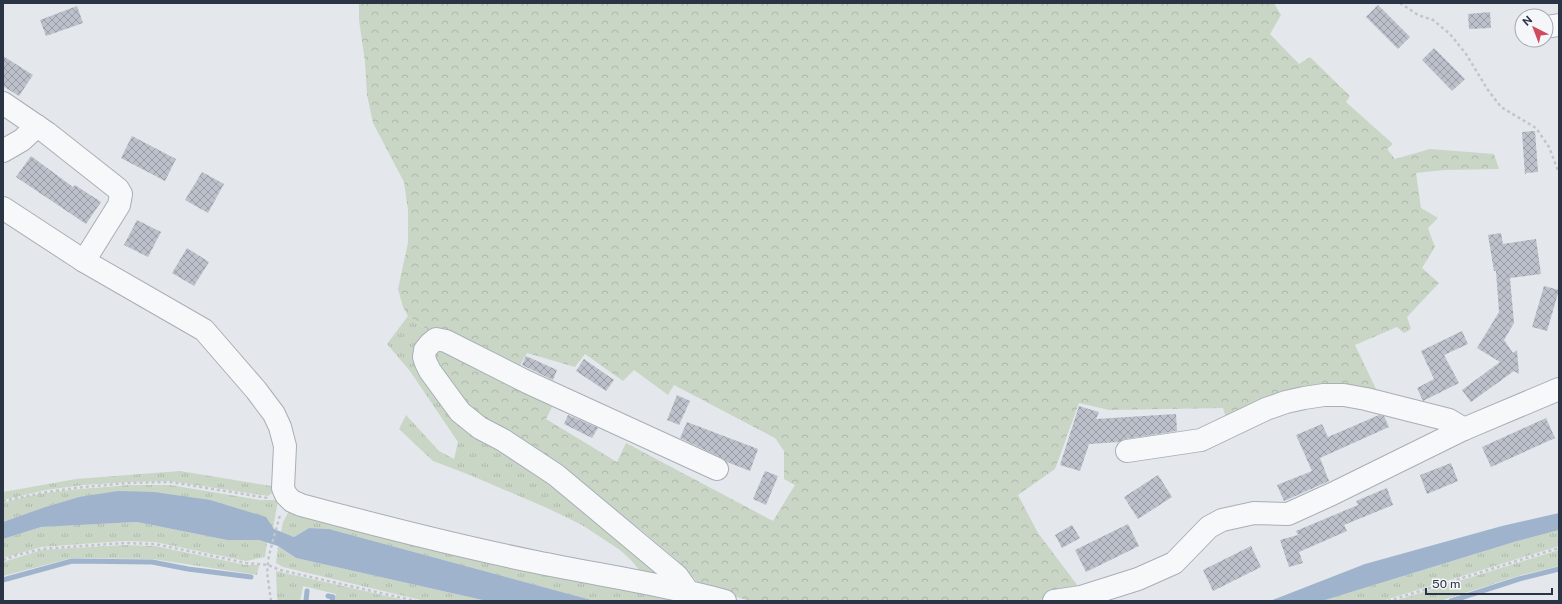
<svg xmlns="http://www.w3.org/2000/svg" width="1562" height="604" viewBox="0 0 1562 604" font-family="'Public Sans',sans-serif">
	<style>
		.grass { fill: url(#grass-tufts) }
		.forest { fill: url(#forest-crowns) }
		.water { fill: #9fb4cc }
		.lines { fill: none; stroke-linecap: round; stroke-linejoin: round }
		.stream { stroke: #9fb4cc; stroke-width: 5 }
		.building { fill: url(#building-cross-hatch) }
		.minor-casing { stroke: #a9aeb7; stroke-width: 24 }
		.path { stroke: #c2c5cb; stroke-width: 2.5; stroke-dasharray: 3 3; stroke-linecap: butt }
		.minor { stroke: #f7f8fa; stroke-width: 22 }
	</style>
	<defs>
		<pattern id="grass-tufts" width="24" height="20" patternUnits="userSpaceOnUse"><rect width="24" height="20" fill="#c9d6c5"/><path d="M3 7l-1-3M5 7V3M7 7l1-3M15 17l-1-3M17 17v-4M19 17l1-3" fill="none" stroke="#adb8ab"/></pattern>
		<pattern id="forest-crowns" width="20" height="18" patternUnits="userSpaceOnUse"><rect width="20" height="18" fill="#c9d6c5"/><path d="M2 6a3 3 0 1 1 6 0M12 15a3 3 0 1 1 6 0" fill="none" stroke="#adb8ab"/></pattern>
		<pattern id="building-cross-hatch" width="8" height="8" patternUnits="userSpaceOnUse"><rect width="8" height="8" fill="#bbc0ca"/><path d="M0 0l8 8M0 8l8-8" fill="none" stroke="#989da6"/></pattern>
	</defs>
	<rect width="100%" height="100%" fill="#e4e7ec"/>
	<g class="grass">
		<polygon points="408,316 433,334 503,446 673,577 645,577 631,560 620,550 582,525 547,508 470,475 433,461 399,429 406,415 439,451 454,459 458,442 410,371 387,344"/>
		<polygon points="180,471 271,486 276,485 280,487 268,496 170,481 128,482 83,485 46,490 3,500 3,492 76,479"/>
		<path d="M128,485H170L260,500H278L273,529L79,497L45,507L3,522V503C43,490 87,489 128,485Z"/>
		<polygon points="289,511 704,601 595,601 329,529 309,528 294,537 281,532 283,522"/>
		<polygon points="137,522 227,540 259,540 267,542 265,557 246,561 155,542 124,541 41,547 3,558 3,539 41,527"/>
		<polygon points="1559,530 1559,546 1382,601 1322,601 1514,542"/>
		<polygon points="124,545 155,546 246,565 259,565 257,575 153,559 72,558 3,576 3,562 42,550"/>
		<polygon points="278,546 296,558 487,601 425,601 283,567 276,563"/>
		<polygon points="1559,550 1559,566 1518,576 1440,601 1394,601"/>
		<polygon points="276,571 409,601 335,601 336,594 303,586 300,601 278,601 277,597"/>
	</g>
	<polygon class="forest" points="359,3 1274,3 1281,15 1270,34 1299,64 1310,57 1350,96 1346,102 1393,144 1387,149 1395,159 1430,149 1494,154 1499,169 1444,170 1416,173 1421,208 1438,218 1428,228 1435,247 1422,268 1439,283 1407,317 1411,329 1404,333 1397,327 1355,345 1376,389 1335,388 1228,424 1223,408 1109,410 1079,403 1055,469 1018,495 1038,533 1081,590 1035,601 750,601 701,586 677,560 640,529 602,501 482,424 431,362 438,349 555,401 546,419 617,462 626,443 773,521 795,485 784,479 784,451 775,438 674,385 668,395 634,370 623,381 585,354 575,367 527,353 518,369 433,334 408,316 403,307 398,289 408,243 408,210 404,182 373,123 367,95 365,62 359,20"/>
	<g class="water">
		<polygon points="118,491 154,492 210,500 266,517 274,529 294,537 309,528 329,529 595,601 487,601 296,558 278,546 259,540 227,540 137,522 41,527 3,539 3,522 45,507 79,497"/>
		<polygon points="1559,513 1559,530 1514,542 1322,601 1270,601 1365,564 1502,526"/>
	</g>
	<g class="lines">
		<g class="stream">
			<polyline points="3,580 72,561 152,562 188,569 251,577"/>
			<polyline points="328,596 333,597 332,601"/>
			<polyline points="306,601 307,591"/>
			<polyline points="1451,601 1519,579 1559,569"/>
		</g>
	</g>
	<g class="building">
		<polygon points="1378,5 1410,37 1398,49 1366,17"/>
		<polygon points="77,6 83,23 46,36 40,20"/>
		<polygon points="1490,12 1491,28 1469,29 1468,14"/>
		<polygon points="1434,48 1465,79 1452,91 1422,60"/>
		<polygon points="3,56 33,75 19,96 3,86"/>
		<polygon points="1535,131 1538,172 1526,173 1525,175 1522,132"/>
		<polygon points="132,136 176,159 165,181 121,158"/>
		<polygon points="31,156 73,187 75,185 101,202 86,224 16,177"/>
		<polygon points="202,172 224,184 208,213 185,200"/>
		<polygon points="137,220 161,232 148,257 124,245"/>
		<polygon points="1501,233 1503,244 1536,239 1541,274 1510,278 1514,323 1504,340 1513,353 1517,350 1519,374 1514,371 1471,402 1462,390 1500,362 1477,348 1499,312 1496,271 1494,271 1488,235"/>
		<polygon points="187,248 209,262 194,286 172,273"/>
		<polygon points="1544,286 1559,290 1547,331 1532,327"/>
		<polygon points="1462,331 1468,344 1444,355 1459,383 1423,401 1417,388 1434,379 1421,351"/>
		<polygon points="526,356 557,370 553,380 522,365"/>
		<polygon points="584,359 614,380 606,391 576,371"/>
		<polygon points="677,395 690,401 679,425 667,420"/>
		<polygon points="1079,406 1099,412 1096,419 1176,414 1177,431 1125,439 1119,442 1089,444 1080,471 1060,465"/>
		<polygon points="568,415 598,428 592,438 564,424"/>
		<polygon points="1379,415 1384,416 1389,427 1320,458 1329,481 1284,501 1277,485 1312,471 1296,435 1322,424 1328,437"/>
		<polygon points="1546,418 1555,438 1491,467 1482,447"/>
		<polygon points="687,422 758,449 750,471 727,462 722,458 680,438"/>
		<polygon points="1451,463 1458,481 1427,494 1420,475"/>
		<polygon points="765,471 778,476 766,505 753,499"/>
		<polygon points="1158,475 1172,497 1138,519 1124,497"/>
		<polygon points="1387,488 1393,505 1344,525 1347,531 1299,552 1303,563 1289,567 1280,540 1298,535 1296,531 1358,505 1356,501"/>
		<polygon points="1128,524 1139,546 1086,572 1075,550"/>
		<polygon points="1072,525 1080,538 1062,548 1055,535"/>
		<polygon points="1251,546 1261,567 1213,591 1203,570"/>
	</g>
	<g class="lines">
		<defs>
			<g id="minor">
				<polyline points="1546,27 1559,25"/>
				<polyline points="3,103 47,133 118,189 121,194 119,205 84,261"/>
				<polyline points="3,151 22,140 37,126"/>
				<path d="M3,208L84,261L204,330L256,390L274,414L280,427L285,446L283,488L286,495L292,501L301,505C379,526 457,546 536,562C599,575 663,584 725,601"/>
				<polyline points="1127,451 1201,440 1266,409 1286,402 1304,398 1324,395 1344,395 1366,399 1449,420 1464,429"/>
				<polyline points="687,590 677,576 556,475 503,440 480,428 460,412 430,371 426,363 424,357 425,350 430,344 436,339 446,341 527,382 717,469"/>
				<polyline points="1054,601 1081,597 1138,579 1174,563 1209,527 1222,520 1254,513 1288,514 1332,494 1464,429 1559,389"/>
			</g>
		</defs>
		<use href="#minor" class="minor-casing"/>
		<g class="path">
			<polyline points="1400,3 1418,15 1433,20 1450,34 1466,54 1488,90 1501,107 1536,128 1549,147 1559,173"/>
			<polyline points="3,501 47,492 83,487 128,483 170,482 268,498"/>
			<polyline points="3,560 17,555 42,549 124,543 155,544 246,563 268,565 280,570 416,601"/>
			<polyline points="271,601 267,572 269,555 280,515"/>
			<polyline points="1388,601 1559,548"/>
		</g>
		<use href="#minor" class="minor"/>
	</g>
	<rect width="1562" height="604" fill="none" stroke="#2b3445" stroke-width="8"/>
	<g transform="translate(1534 28) rotate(318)"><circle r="19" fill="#f4f6f9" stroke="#a4a8b1"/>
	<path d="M0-3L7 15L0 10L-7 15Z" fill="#d1495b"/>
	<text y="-6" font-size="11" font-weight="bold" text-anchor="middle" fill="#2b3445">N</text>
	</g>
	<path d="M1426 588v6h126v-6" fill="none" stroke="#2b3445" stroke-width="2"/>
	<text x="1432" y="588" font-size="12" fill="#2b3445" stroke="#f4f6f9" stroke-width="3" paint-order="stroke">50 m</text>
</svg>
